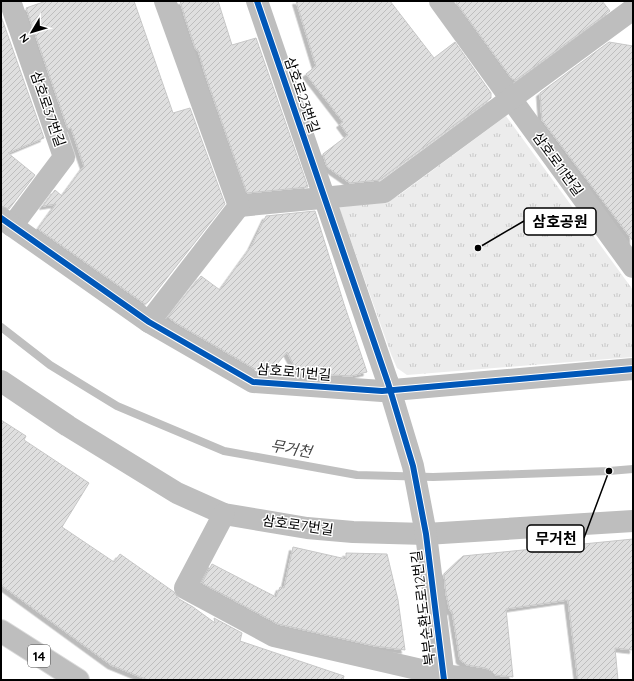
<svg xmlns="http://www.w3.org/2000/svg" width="634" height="681" viewBox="0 0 634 681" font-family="Quicksand,'Noto Sans KR',sans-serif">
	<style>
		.grass { fill: url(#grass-tufts) }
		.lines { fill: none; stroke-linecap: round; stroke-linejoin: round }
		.stream { stroke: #bfbfbf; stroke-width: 8 }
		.building { fill: url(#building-hatch); stroke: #c7c7c7; filter: url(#shadow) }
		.primary-casing { stroke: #dbdbdb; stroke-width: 24 }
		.minor { stroke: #bebebe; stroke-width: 22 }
		.primary { stroke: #bebebe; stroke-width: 22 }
		.minor-bridge { stroke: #bebebe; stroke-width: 22 }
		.cycleway-casing { stroke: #fff; stroke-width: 8 }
		.cycleway { stroke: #0057b8; stroke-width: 6 }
		.labels { text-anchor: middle; stroke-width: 3; stroke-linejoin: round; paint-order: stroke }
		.shield { fill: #fff; stroke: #4c4c4c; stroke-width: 1 }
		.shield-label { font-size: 13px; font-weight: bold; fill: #000 }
		.street-label { font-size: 14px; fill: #000; stroke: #fff }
		.water-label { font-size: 15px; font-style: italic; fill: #444; stroke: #fff }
		.leader { fill: none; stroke: #000; stroke-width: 1.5 }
		.callout-dot { fill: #000; stroke: #fff; stroke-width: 1.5 }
		.callout { fill: #fff; stroke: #000; stroke-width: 1.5 }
		.callout-label { font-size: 15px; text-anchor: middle; font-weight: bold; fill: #000 }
	</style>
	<defs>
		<pattern id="grass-tufts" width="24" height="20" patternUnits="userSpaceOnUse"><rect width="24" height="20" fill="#ececec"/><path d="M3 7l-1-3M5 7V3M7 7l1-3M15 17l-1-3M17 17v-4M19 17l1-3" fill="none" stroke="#c9c9c9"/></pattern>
		<pattern id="building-hatch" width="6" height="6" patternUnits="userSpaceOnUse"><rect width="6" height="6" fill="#dfdfdf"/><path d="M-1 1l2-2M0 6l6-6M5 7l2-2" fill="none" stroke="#bebebe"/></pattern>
		<filter id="shadow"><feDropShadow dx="-3.5" dy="3.5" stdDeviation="0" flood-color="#0004"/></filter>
	</defs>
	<rect width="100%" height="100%" fill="#fff"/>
	<polygon class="grass" points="506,116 633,290 633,357 407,375 397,368 391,354 339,207 398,196"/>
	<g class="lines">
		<polyline class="stream" points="1,327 50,365 117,406 224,451 357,475 433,477 609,471 633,469"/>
	</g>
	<g class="building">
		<polygon points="46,1 134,1 173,113 190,108 225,204 148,302 145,304 38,229 56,204 43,206 55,190 62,196 84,166 71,128 68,129 26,8"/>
		<polygon points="180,1 218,1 232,45 256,38 308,187 247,193 206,77 198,50 196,50 187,24"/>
		<polygon points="296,1 390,1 434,58 455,42 491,93 491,98 379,180 350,183 327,167 323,154 348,135 340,124 343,122 306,74 316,66"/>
		<polygon points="455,1 602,1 610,11 516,80 512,79"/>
		<polygon points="1,16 44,138 8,153 35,175 9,209 1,206"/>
		<polygon points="609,42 633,46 633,241 542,120 540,93"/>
		<polygon points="315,211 344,304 367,372 351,376 298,373 287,352 271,371 266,370 259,365 255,369 176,323 168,317 201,276 220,290 251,247 266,216"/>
		<polygon points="1,420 26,436 24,440 89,483 62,527 114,562 120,554 174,592 179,599 193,607 215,623 214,618 242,633 240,641 344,676 343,680 148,680 111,665 1,585"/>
		<polygon points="633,539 633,650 615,648 618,680 578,680 568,600 506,609 513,677 495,675 490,670 485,668 467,665 460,660 452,611 450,611 446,594 444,574 463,556"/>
		<polygon points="293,547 346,559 346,553 387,554 398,600 405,650 375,646 278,624 202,583 212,564 276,597 280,587 284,588"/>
	</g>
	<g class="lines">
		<defs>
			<polyline id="primary" points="1,631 78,680"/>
		</defs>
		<use href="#primary" class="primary-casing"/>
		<g class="minor">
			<polyline points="10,1 64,157 12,226"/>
			<polyline points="257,1 388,383"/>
			<polyline points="440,1 633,267"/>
			<polyline points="239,206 384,192 633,9"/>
			<polyline points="1,218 149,322 253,382 382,391 633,369"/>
			<polyline points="149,322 239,206 165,1"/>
			<polyline points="1,381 68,426 177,493 224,514 307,528 353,532 426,534 633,521"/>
			<polyline points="224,514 185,588 274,636 443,675 483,680"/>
			<polyline points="426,534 444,680"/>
		</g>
		<use href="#primary" class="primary"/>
		<polyline class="minor-bridge" points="388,383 413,466 426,534"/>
		<defs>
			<g id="cycleway">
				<polyline points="257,1 388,383 413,466 426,534 444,680"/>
				<polyline points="1,218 149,322 253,382 382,391 633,369"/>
			</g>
		</defs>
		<use href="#cycleway" class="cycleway-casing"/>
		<use href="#cycleway" class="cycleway"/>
	</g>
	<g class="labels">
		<rect class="shield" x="28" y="645" width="22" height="22" rx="3"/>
		<g class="shield-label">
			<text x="39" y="661">14</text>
		</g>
		<g class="street-label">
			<text transform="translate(302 95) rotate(71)" y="5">삼호로23번길</text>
			<text transform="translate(48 109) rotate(71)" y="5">삼호로37번길</text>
			<text transform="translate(558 164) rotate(54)" y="5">삼호로11번길</text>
			<text transform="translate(294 372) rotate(5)" y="5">삼호로11번길</text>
			<text transform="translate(298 525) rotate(8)" y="5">삼호로7번길</text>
			<text transform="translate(423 608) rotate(-97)" y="5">북부순환도로12번길</text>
		</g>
		<g class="water-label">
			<text transform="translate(291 449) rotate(10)" y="5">무거천</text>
		</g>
	</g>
	<path class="leader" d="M478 248L524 221M609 471L584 538"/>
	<g class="callout-dot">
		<circle cx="478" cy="248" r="4"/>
		<circle cx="609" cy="471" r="4"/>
	</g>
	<g class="callout">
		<rect x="524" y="208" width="72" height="27" rx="4"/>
		<rect x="527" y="525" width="57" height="27" rx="4"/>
	</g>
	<g class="callout-label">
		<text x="560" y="227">삼호공원</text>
		<text x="556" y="544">무거천</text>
	</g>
	<rect width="634" height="681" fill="none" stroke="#000000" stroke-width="4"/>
	<g transform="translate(32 32) rotate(232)" stroke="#ffffff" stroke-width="3" paint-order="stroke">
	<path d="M0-3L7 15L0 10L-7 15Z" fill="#000000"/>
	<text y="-6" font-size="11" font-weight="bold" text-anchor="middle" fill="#000000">N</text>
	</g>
</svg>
